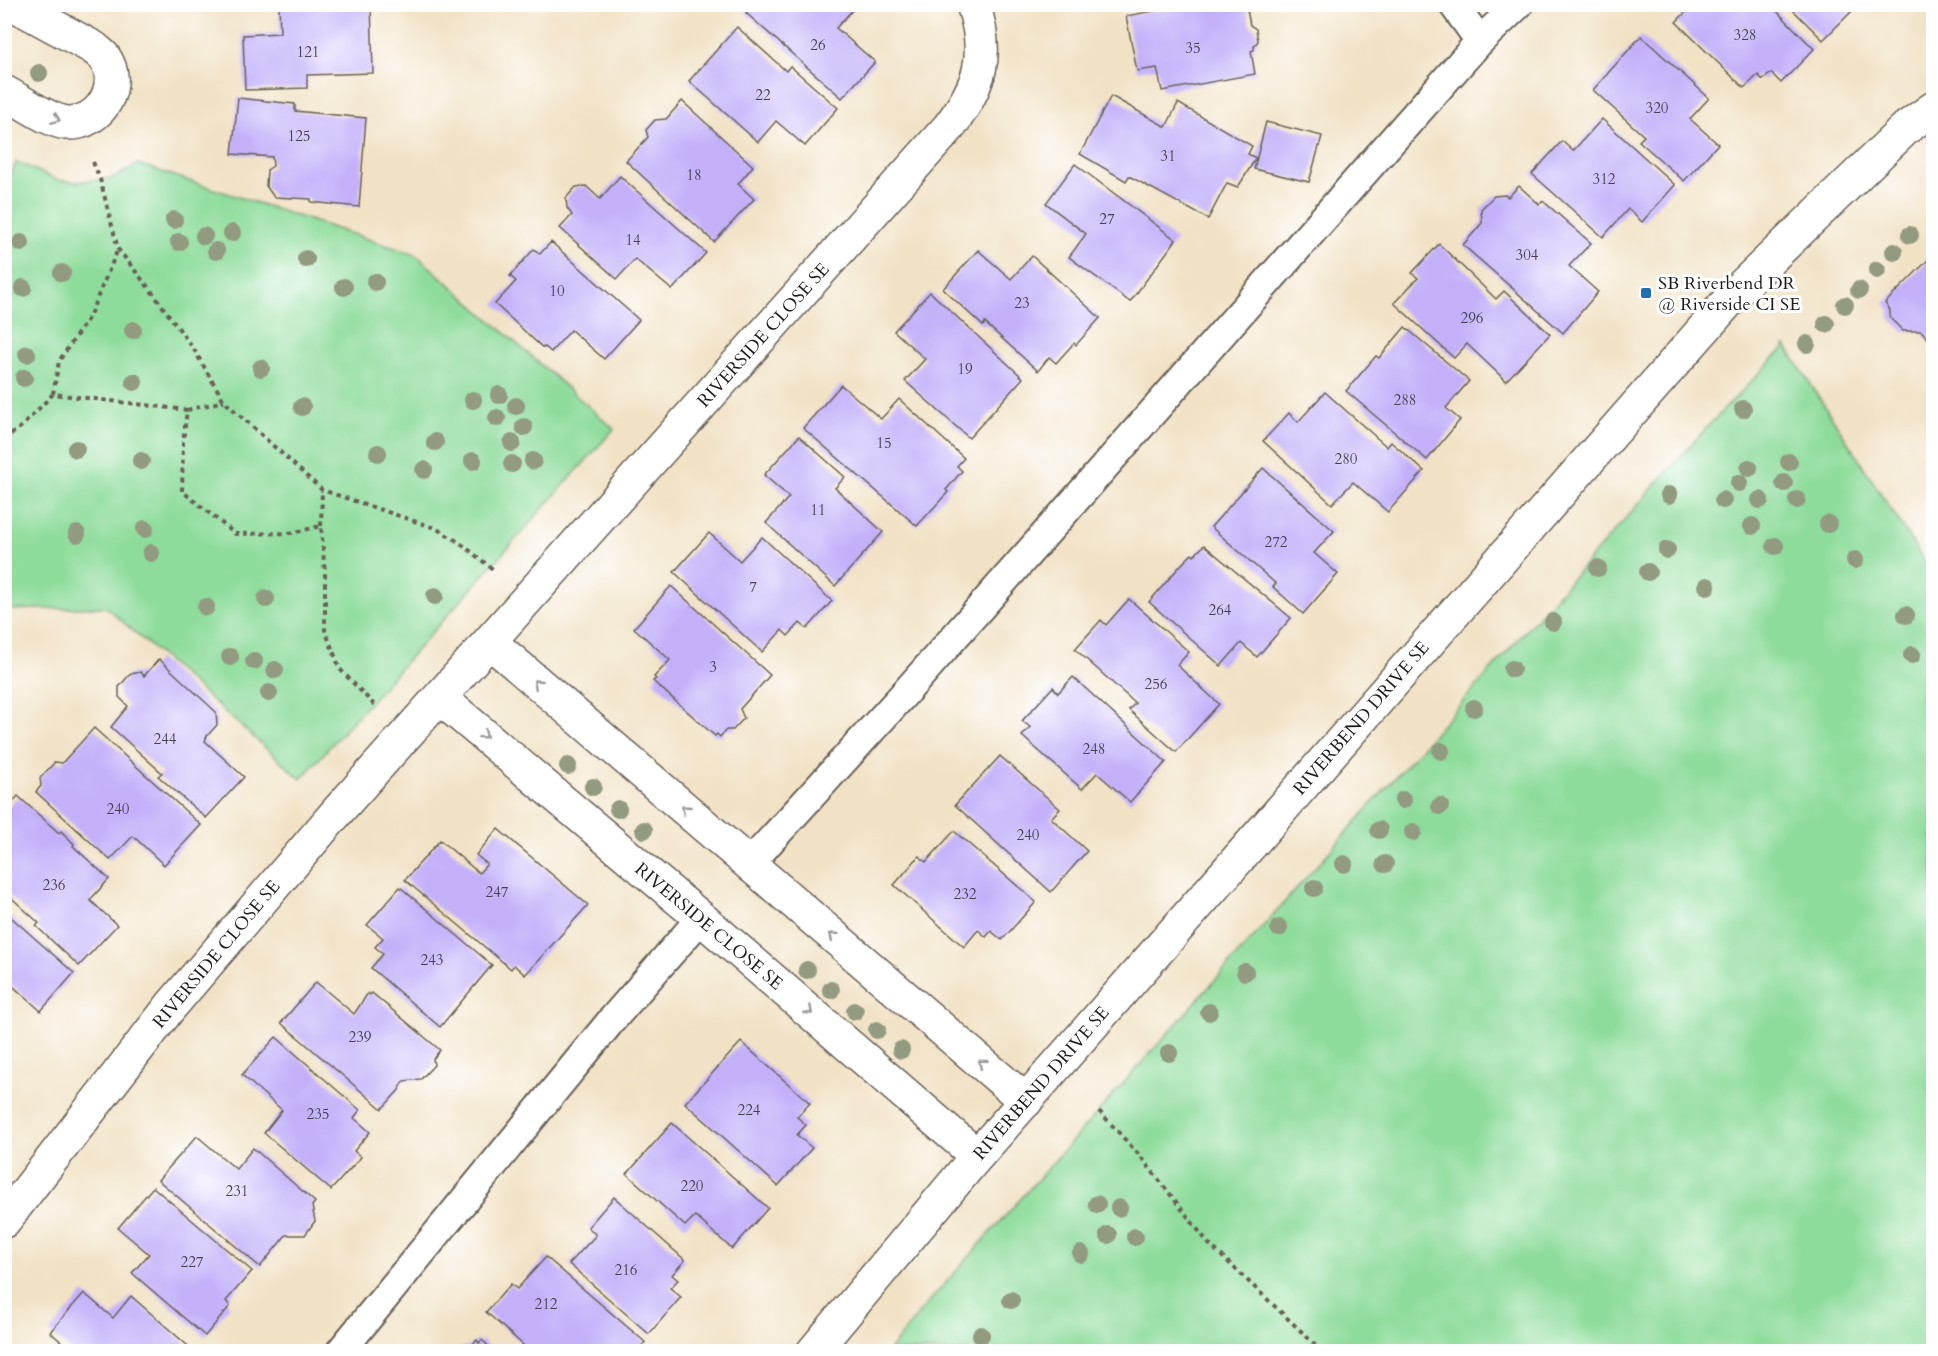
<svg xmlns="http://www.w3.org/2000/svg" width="1938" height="1356" viewBox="0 0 1938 1356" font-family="Cardo,serif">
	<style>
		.green { fill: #8edc9b; stroke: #557c5c; stroke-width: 1.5 }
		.building { fill: #c3b0f9 }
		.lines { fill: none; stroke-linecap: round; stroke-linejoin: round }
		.lane-casing { stroke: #676157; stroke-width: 32 }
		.street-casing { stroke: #676157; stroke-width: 36 }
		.secondary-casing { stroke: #676157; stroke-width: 36 }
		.path { stroke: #676157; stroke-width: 4; stroke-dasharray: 4.5 4.5; stroke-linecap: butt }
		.lane { stroke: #fff; stroke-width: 28 }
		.street { stroke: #fff; stroke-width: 33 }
		.secondary { stroke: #fff; stroke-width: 33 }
		.tree { fill: #929a80 }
		.oneway { stroke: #999 }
		.poi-dot { fill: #1f6fb2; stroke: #fff; stroke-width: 2 }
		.labels { text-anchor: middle; stroke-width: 6; stroke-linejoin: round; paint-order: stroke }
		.number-label { font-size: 15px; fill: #464153 }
		.poi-label { font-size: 18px; fill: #1c1c1c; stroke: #fff; text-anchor: start }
		.street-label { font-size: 18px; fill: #1c1c1c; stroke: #fff }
	</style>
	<rect width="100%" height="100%" fill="#fff"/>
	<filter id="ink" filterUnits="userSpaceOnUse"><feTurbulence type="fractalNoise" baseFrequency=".0167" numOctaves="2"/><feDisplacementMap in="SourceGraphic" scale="12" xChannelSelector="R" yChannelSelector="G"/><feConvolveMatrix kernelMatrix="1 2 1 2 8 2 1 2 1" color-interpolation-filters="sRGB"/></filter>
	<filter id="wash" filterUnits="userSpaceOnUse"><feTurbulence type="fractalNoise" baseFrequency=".008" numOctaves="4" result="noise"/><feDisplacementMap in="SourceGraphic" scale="24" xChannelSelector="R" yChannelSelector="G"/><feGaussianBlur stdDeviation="1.35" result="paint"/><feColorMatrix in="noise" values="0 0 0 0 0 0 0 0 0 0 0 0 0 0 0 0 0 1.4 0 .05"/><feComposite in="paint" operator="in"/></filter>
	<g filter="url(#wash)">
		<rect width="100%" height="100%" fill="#f1e2c5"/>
		<g class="green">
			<polygon points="17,162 57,180 78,182 116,177 138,164 416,255 614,429 301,779 106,607 5,610 4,184"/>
			<polygon points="1786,346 1933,575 1933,1351 889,1351 920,1312 1707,427"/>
		</g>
		<g id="blocks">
			<g class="building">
				<polygon points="279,4 371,4 373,73 307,75 307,88 245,90 243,35 280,33"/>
				<polygon points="753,4 855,4 856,6 836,28 875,62 842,98 746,13"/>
				<polygon points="1192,4 1246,4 1250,25 1256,29 1258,41 1254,46 1254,50 1251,51 1255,74 1162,91 1157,68 1137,71 1126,16"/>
				<polygon points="1694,4 1770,4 1814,49 1781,83 1771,73 1763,80 1758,75 1744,88 1676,22"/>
				<polygon points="1787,4 1856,4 1857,6 1823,40"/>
				<polygon points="737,27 786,71 790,66 838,108 805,146 776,121 758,142 689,81"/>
				<polygon points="1641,36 1709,98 1690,119 1718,144 1684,181 1639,141 1644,136 1593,90"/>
				<polygon points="1111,96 1166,127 1178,103 1252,146 1248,154 1256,158 1238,187 1227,183 1208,219 1129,176 1126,181 1080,154"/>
				<polygon points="238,98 295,104 295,111 366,118 359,207 311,202 311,199 274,197 266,186 267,170 273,166 272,157 232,154"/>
				<polygon points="682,101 753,166 738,184 754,199 714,242 626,161 648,137 646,130 655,120 666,119"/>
				<polygon points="1602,119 1675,185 1642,222 1628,209 1603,237 1532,174 1562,141 1573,151"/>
				<polygon points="1266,122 1322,136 1309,182 1254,169"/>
				<polygon points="1075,164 1176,240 1130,302 1069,257 1086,234 1046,203"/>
				<polygon points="620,176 706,253 672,290 635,259 617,279 560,228 572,215 567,208 566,198 576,187 586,186 600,199"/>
				<polygon points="1519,186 1539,204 1543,201 1591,243 1569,266 1598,292 1563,333 1463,245 1482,223 1481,209 1494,196 1505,195 1508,197"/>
				<polygon points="551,242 639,320 604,359 571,330 551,352 545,347 543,348 495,304 516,281 510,276 534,249 540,254"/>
				<polygon points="1439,244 1496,299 1504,291 1550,334 1506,381 1467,344 1454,358 1394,303 1418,278 1412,273"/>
				<polygon points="978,250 1011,279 1032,256 1100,318 1076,345 1074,343 1056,363 1049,357 1038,371 985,323 983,326 943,289"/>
				<polygon points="1934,254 1934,345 1921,331 1903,331 1890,318 1890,310 1885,303"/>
				<polygon points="930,292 1023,378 969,438 905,381 925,359 894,331"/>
				<polygon points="1405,327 1469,381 1446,408 1460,420 1427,460 1346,391 1376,356 1379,358"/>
				<polygon points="841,385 881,419 899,399 964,458 957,466 962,471 946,490 948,492 917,526 803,428"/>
				<polygon points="1325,392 1387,447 1391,442 1424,471 1388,512 1353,482 1332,504 1263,441 1289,413 1298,422"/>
				<polygon points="799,436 845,477 835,488 883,532 835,586 766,523 789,497 764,475"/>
				<polygon points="1263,468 1334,531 1314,553 1338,574 1303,614 1273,587 1276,584 1211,527"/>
				<polygon points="709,533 740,561 762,537 832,601 807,629 800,623 788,636 782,630 762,652 674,572"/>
				<polygon points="1204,545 1291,618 1257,657 1241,643 1221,666 1149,602 1180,566 1192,554 1194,556"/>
				<polygon points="671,586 770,675 740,709 744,718 733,730 726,730 720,737 717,734 715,736 653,681 656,679 654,677 670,660 634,628"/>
				<polygon points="1129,599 1189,652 1177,665 1219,704 1176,752 1129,710 1135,703 1075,649 1101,620 1106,625"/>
				<polygon points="159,659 216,712 217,725 207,736 205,741 244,777 206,818 158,776 162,773 111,727 128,706 119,697 119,687 130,674 141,672 144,676"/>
				<polygon points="1073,677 1166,762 1130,802 1097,773 1082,789 1022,736 1030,727 1022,721 1053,687 1058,693"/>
				<polygon points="94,728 201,825 164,865 133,836 110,860 36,792 41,786 40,778 55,762 62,763"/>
				<polygon points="1000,756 1060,809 1051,818 1087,851 1051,892 955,805"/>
				<polygon points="18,796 59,833 61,831 74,844 73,846 109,879 90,900 117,925 79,966 36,926 39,923 4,891 4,811"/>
				<polygon points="498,829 588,905 525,975 514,965 511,969 405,880 440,840 479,873 487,864 476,855"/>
				<polygon points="954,831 1036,902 1002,940 991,931 986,937 978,930 964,947 894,885 919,856 926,862"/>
				<polygon points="400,887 492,965 440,1027 371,968 383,954 375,947 383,938 367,925"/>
				<polygon points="4,911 74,973 41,1011 8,982 4,985"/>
				<polygon points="316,982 354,1014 368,993 370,995 372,993 440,1050 433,1059 434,1065 421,1079 404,1081 399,1090 382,1109 281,1023"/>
				<polygon points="276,1037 360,1110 354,1118 370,1132 354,1151 361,1157 331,1190 264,1133 282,1110 242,1075"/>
				<polygon points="741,1042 810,1103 797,1117 806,1125 797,1135 812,1148 778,1186 685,1103"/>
				<polygon points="672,1123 768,1208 732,1249 695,1216 685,1226 627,1174"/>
				<polygon points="197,1136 236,1169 253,1148 315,1202 312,1206 315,1221 305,1235 286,1235 260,1267 158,1180"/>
				<polygon points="153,1187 252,1271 226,1301 230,1306 205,1336 132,1273 149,1254 118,1228"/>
				<polygon points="614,1197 685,1260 672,1275 678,1280 670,1288 681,1297 649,1334 569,1264 596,1235 588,1227"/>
				<polygon points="546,1257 645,1342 637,1352 531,1352 486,1312 511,1284 517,1289"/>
				<polygon points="84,1293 113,1318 131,1296 195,1352 73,1352 50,1332"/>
				<polygon points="477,1340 479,1343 482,1340 495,1352 459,1352 463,1347 472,1345"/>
			</g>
		</g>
	</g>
	<g filter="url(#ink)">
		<use href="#blocks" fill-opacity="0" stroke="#676157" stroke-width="1.5"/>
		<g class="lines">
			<defs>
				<g id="lane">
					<polyline points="1453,4 1480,41"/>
					<polyline points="749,864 905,693 1480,41 1519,4"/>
					<polyline points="340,1352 611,1021 701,918"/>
				</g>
				<g id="street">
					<path d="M4,92C22,101 48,121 67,123C100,125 124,85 104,57C102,54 97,51 94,48L13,4"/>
					<polyline points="490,642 1026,1101"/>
					<polyline points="440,698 701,918 977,1156"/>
					<path d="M4,1221L171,1006L336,813L949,127C981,85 990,55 973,4"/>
				</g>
				<polyline id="secondary" points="813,1352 977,1156 1739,289 1906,128 1934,108"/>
			</defs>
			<use href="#lane" class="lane-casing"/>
			<use href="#street" class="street-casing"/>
			<use href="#secondary" class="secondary-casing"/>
			<g class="path">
				<polyline points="93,162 100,179 118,249 152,292 193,348 224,401 322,490 435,528 459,542 495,571"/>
				<polyline points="53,394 59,361 89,317 118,249"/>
				<polyline points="187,410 224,401"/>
				<polyline points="4,440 23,425 53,394 187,410 183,442 182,491 235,534 292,533 321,526 325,573 325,630 340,669 375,706"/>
				<polyline points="321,526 322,491"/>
				<polyline points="1099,1111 1141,1157 1209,1244 1323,1352"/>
			</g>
			<use href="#lane" class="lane"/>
			<use href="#street" class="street"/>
			<use href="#secondary" class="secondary"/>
		</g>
		<g class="tree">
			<circle cx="39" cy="73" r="9"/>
			<circle cx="174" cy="220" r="9"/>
			<circle cx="232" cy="233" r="9"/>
			<circle cx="1910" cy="235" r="9"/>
			<circle cx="204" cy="236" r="9"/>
			<circle cx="179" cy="242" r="9"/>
			<circle cx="21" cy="243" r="9"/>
			<circle cx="216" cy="251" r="9"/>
			<circle cx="1894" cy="252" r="9"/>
			<circle cx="306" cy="259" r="9"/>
			<circle cx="1877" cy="270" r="9"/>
			<circle cx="62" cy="273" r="9"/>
			<circle cx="375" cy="282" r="9"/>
			<circle cx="344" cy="287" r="9"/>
			<circle cx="23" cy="288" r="9"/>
			<circle cx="1859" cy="290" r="9"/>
			<circle cx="1845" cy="305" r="9"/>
			<circle cx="1826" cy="324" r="9"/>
			<circle cx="133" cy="330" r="9"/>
			<circle cx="1807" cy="344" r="9"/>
			<circle cx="27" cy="354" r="9"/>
			<circle cx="261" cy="368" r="9"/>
			<circle cx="24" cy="378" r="9"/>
			<circle cx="134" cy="382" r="9"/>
			<circle cx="499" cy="395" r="9"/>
			<circle cx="473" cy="400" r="9"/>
			<circle cx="516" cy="406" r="9"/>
			<circle cx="302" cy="407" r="9"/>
			<circle cx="1743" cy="409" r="9"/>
			<circle cx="497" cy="418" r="9"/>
			<circle cx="524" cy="427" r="9"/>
			<circle cx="435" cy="442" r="9"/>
			<circle cx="512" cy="443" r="9"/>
			<circle cx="76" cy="449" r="9"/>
			<circle cx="378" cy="453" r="9"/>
			<circle cx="141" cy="461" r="9"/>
			<circle cx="473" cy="461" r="9"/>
			<circle cx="533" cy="461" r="9"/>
			<circle cx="1789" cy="462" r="9"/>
			<circle cx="512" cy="464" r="9"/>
			<circle cx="1749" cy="468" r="9"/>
			<circle cx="424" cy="470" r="9"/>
			<circle cx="1739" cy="483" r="9"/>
			<circle cx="1784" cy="483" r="9"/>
			<circle cx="1669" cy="495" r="9"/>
			<circle cx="1723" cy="500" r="9"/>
			<circle cx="1760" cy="500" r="9"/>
			<circle cx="1797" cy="500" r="9"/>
			<circle cx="1828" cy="524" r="9"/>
			<circle cx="1752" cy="526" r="9"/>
			<circle cx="145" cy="529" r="9"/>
			<circle cx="77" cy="534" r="9"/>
			<circle cx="1775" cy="546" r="9"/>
			<circle cx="1667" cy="550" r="9"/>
			<circle cx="151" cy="553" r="9"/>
			<circle cx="1855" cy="560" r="9"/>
			<circle cx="1598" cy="568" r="9"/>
			<circle cx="1648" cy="572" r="9"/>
			<circle cx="1707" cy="586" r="9"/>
			<circle cx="435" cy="596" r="9"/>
			<circle cx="266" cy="599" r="9"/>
			<circle cx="206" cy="607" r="9"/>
			<circle cx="1906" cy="615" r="9"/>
			<circle cx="1553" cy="622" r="9"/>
			<circle cx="1912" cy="655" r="9"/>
			<circle cx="230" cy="657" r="9"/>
			<circle cx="254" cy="661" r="9"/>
			<circle cx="1512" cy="669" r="9"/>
			<circle cx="275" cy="670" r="9"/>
			<circle cx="269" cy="693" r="9"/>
			<circle cx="1474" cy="708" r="9"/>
			<circle cx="1441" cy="751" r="9"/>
			<circle cx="568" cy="766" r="9"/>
			<circle cx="593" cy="787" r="9"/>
			<circle cx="1403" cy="800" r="9"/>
			<circle cx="1440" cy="806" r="9"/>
			<circle cx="618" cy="809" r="9"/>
			<circle cx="644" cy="830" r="9"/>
			<circle cx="1379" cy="830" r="9"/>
			<circle cx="1413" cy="832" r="9"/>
			<circle cx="1344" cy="864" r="9"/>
			<circle cx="1385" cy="864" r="9"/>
			<circle cx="1314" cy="888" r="9"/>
			<circle cx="1279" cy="928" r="9"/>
			<circle cx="807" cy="970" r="9"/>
			<circle cx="1245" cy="972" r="9"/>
			<circle cx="831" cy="990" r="9"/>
			<circle cx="855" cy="1011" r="9"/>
			<circle cx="1209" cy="1012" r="9"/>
			<circle cx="877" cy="1030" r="9"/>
			<circle cx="901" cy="1050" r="9"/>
			<circle cx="1169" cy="1053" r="9"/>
			<circle cx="1097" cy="1204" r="9"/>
			<circle cx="1119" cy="1208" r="9"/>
			<circle cx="1108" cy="1235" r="9"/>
			<circle cx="1135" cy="1237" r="9"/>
			<circle cx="1081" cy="1254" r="9"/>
			<circle cx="1011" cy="1300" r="9"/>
			<circle cx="981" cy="1335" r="9"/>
		</g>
		<defs><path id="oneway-chevron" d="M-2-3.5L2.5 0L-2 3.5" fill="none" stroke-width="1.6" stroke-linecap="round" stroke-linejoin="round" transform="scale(1.5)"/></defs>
		<g class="oneway">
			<use href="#oneway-chevron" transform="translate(56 119) rotate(21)"/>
			<use href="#oneway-chevron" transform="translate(537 683) rotate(-139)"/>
			<use href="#oneway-chevron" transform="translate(484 735) rotate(40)"/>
			<use href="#oneway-chevron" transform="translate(685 809) rotate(-139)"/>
			<use href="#oneway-chevron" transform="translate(833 936) rotate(-140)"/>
			<use href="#oneway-chevron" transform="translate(809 1011) rotate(41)"/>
			<use href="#oneway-chevron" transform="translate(982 1063) rotate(-140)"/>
		</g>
	</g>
	<rect class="poi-dot" x="1640" y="287" width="12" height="12" rx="3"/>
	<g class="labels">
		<g class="number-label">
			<text x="1745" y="40">328</text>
			<text x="818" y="50">26</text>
			<text x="1193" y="53">35</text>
			<text x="308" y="57">121</text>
			<text x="763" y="100">22</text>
			<text x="1657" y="113">320</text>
			<text x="299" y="141">125</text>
			<text x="1168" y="161">31</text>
			<text x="694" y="180">18</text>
			<text x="1604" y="184">312</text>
			<text x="1107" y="224">27</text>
			<text x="633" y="245">14</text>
			<text x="1527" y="260">304</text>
			<text x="557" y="296">10</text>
			<text x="1022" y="308">23</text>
			<text x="1472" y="323">296</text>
			<text x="965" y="374">19</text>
			<text x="1405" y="405">288</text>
			<text x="884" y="448">15</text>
			<text x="1346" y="464">280</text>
			<text x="818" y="515">11</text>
			<text x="1276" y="547">272</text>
			<text x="753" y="592">7</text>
			<text x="1220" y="615">264</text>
			<text x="713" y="672">3</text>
			<text x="1156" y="689">256</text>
			<text x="165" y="744">244</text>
			<text x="1094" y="754">248</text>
			<text x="118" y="814">240</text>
			<text x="1028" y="840">240</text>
			<text x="54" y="890">236</text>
			<text x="497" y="897">247</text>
			<text x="965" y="899">232</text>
			<text x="432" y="965">243</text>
			<text x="360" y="1042">239</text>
			<text x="749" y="1115">224</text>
			<text x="318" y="1119">235</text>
			<text x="692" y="1191">220</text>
			<text x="237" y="1196">231</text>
			<text x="192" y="1267">227</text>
			<text x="626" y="1275">216</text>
			<text x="546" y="1309">212</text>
		</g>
		<g class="poi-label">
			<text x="1658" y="289">SB Riverbend DR<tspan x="1658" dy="21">@ Riverside CI SE</tspan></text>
		</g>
		<g class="street-label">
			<text transform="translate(763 335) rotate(-48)" y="6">RIVERSIDE CLOSE SE</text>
			<text transform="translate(1361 718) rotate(-49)" y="6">RIVERBEND DRIVE SE</text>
			<text transform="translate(709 926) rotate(40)" y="6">RIVERSIDE CLOSE SE</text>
			<text transform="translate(216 954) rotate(-50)" y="6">RIVERSIDE CLOSE SE</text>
			<text transform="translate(1041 1083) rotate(-49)" y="6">RIVERBEND DRIVE SE</text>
		</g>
	</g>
	<rect width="1938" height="1356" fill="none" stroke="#fff" stroke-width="24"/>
</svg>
